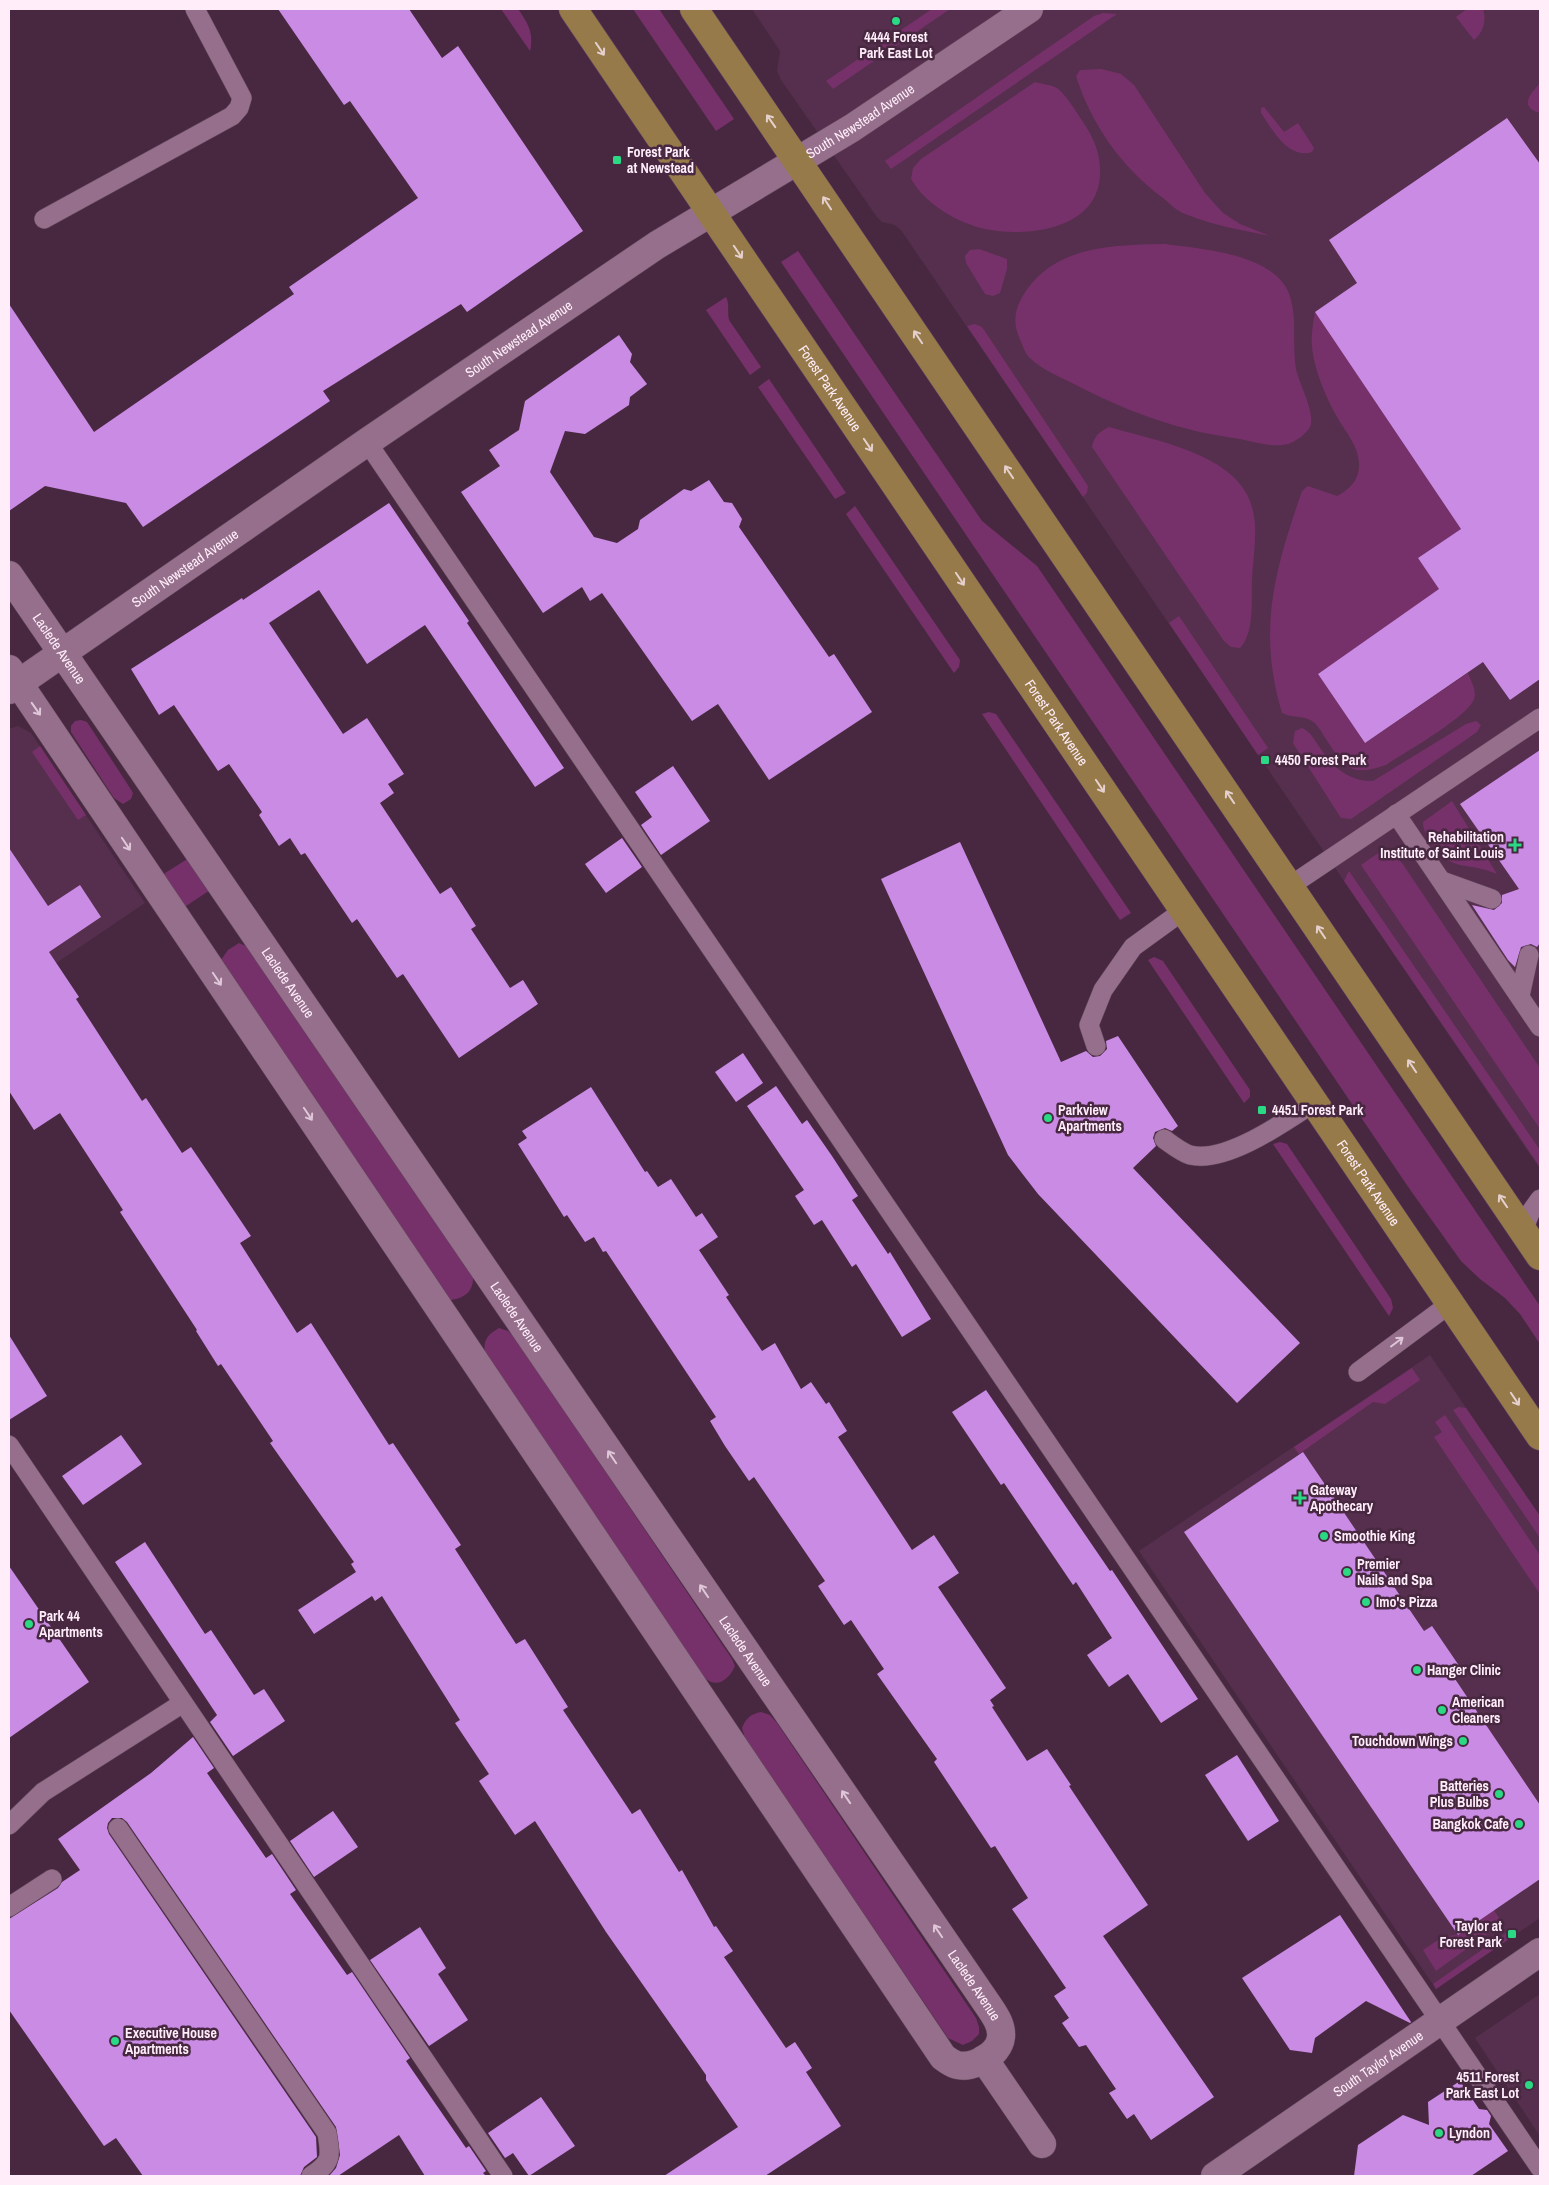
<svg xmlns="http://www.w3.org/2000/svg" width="1549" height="2185" viewBox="0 0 1549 2185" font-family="'Archivo Narrow',sans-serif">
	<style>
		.built { fill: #552f4d }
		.green { fill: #77316a }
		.building { fill: #ca8be4 }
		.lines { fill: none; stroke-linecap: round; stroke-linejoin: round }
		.service-casing { stroke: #64495e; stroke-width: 20 }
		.minor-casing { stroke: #64495e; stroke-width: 29 }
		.tertiary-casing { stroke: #64495e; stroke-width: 29 }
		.primary-casing { stroke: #64495e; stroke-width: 29 }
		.service { stroke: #956f8b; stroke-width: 19 }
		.minor { stroke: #956f8b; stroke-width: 28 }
		.tertiary { stroke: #956f8b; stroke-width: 28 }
		.primary { stroke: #967a4a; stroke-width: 28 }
		.oneway { stroke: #e5d0ce }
		.oneway2 { stroke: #dfc7d9 }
		.poi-dot { fill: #2bd884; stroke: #482841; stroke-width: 2 }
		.labels { text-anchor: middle; stroke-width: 5; stroke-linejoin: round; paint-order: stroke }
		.poi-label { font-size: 14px; font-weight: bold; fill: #ffedfa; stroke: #482841; text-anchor: start }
		.street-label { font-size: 14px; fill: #ffedfa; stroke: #482841 }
	</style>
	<rect width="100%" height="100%" fill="#482841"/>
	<g class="built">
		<polygon points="752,9 1540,9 1540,1169 901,230 895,225 882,222 877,217 781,80 777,71 780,51"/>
		<polygon points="18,726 31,733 145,903 9,995 9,729"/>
		<polygon points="1430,1355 1540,1516 1540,1918 1436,1989 1139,1551"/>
		<polygon points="1540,1994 1540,2136 1475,2038"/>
	</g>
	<g class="green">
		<path d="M501,9H518C528,23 534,33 530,51Z"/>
		<polygon points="633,9 659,9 734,119 716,131"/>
		<polygon points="932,9 950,9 833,89 826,81"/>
		<path d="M1467,9H1483C1487,20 1483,33 1474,40L1456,17Z"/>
		<polygon points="1103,13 1117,14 891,169 885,161 1094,16"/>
		<path d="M1101,69L1121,74L1134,85L1205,193L1223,213L1240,224L1270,236C1241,230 1212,225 1185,214C1177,211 1170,204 1163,198C1122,168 1091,124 1076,76L1080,70Z"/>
		<path d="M1035,82C1041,84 1052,85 1057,88C1065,93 1079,116 1085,125C1095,141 1101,156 1100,175C1098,229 1028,238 985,229C958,223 925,204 911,179L913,168L921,159Z"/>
		<path d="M1540,83V113C1518,107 1531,93 1540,83Z"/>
		<path d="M1264,107L1284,132L1298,123L1314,148L1312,152C1288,160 1272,129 1261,113V108Z"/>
		<path d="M1165,244C1202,249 1281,254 1291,300C1297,322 1292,346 1296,369C1299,383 1316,414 1310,427C1306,434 1295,442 1288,444C1273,448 1255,442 1240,439C1223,436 1205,434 1188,429C1148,419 1108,402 1072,383C1058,376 1041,369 1030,358C1026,355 1024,349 1022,344C1011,322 1014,308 1028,288C1060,245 1116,245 1165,244Z"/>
		<polygon points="979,249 1007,259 1007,269 1000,293 993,296 985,294 966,263 965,256 970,250"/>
		<polygon points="798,251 982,521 1037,566 1540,1306 1540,1344 1520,1314 1505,1298 1480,1279 1461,1261 1411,1191 781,262"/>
		<path d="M726,297C730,305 727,311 729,320L761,367L750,375L706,310Z"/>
		<path d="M1315,312L1461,529L1418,558L1445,597L1418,605L1318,674L1365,743L1468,673C1471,681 1477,691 1474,699C1468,717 1404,753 1386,765C1347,778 1344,766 1324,736C1321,731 1317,724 1312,721C1303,715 1291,718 1282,713C1257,629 1275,570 1302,491L1308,486L1337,496C1349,490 1360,479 1359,464C1359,446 1344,430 1336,415C1326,398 1313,366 1312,346C1311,335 1313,323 1315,312Z"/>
		<polygon points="975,324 982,327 1088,486 1087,493 1083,497 967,326"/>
		<polygon points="769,379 846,493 835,499 758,387"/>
		<path d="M1109,427C1155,441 1242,454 1253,511C1258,532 1253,557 1252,579C1251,600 1255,632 1240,648L1231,647L1224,641L1092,447C1094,436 1099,432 1109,427Z"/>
		<polygon points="855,506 960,660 959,667 954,673 846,514"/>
		<polygon points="1179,616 1268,748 1258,755 1169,623"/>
		<polygon points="989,712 996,714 1131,913 1120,920 982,714"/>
		<polygon points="81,720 87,722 130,788 133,793 131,799 123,804 114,798 71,732 71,726 75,721"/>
		<path d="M1476,721L1481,725L1477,732L1351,819L1341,818L1293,743L1295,731L1302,728C1310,732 1313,737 1318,745C1332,766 1346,781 1373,781L1466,724Z"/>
		<polygon points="40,746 86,815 78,820 32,752"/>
		<path d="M1452,801L1497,874C1465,860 1453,875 1430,840C1426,834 1423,829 1423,822Z"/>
		<polygon points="1389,850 1402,863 1540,1068 1540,1129 1361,865 1381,851"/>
		<polygon points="189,858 210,890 183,908 162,875"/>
		<polygon points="1349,871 1540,1150 1540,1167 1344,881"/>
		<path d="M239,943L250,948L473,1276C474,1291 465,1298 451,1300L444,1294L221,960L228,950Z"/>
		<polygon points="1154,957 1163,961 1250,1090 1250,1097 1244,1103 1148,960"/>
		<polygon points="1280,1142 1287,1144 1391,1299 1393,1308 1389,1316 1273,1144"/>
		<path d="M499,1328L508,1331L516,1339L732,1659L735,1666C729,1679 717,1690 704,1677L485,1354C483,1340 487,1335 499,1328Z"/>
		<polygon points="1412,1368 1420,1380 1385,1404 1373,1402 1299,1454 1294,1447"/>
		<polygon points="1459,1407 1466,1408 1540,1516 1540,1538 1453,1410"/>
		<polygon points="1445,1415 1540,1555 1540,1594 1434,1437 1442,1432 1435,1422"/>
		<path d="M761,1712L770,1715L777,1723L976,2018L979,2027V2034L972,2041L963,2045L948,2038L745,1738L742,1728C746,1718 751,1714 761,1712Z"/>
		<polygon points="1494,1910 1502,1923 1436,1971 1423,1950 1444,1936 1458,1935"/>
		<polygon points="1506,1933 1509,1939 1436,1989 1433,1984"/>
	</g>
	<g class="building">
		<polygon points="278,9 409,9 442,58 458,46 583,231 467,312 461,304 323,391 330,401 143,527 126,503 45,486 9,511 9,304 94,432 294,294 289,287 418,198 350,101 344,105"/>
		<polygon points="1507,118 1540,164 1540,679 1510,700 1483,662 1365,743 1318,674 1439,589 1418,558 1461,529 1315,312 1357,283 1329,240"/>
		<polygon points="619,335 632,354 630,362 647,384 630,397 629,405 585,434 565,431 550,472 594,537 617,543 638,529 640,520 684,489 691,491 709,480 724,502 732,503 742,519 739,527 829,657 834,654 872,712 769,780 718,704 692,721 602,593 590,601 582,587 543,613 461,492 500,466 489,450 519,430 525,401"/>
		<polygon points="389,503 469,621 467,623 564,768 535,787 425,625 367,664 319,590 269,623 343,734 367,718 404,774 388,784 394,793 380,803 440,894 451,887 476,926 471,929 510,988 523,980 538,1004 459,1058 403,974 397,978 357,919 352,923 305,853 301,855 290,838 279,846 259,815 262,812 229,764 218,771 174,705 159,715 131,669 242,598 243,600"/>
		<polygon points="1540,750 1540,943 1537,947 1531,944 1521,947 1515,967 1508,960 1472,905 1494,910 1502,903 1502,895 1519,889 1460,804"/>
		<polygon points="673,766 710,821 661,855 641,825 652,817 635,792"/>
		<polygon points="622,838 642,867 606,893 585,864"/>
		<polygon points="960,842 1061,1062 1086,1051 1093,1057 1100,1056 1107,1049 1106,1041 1118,1036 1178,1126 1172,1131 1165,1128 1155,1132 1153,1138 1156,1146 1133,1168 1300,1343 1237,1403 1038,1194 1008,1155 881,879"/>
		<polygon points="9,848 48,906 80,885 101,917 49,952 79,997 76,999 142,1101 146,1098 182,1153 191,1147 210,1175 251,1236 240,1243 297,1333 311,1323 389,1445 393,1443 461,1545 455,1549 516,1644 525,1639 568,1707 563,1710 632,1814 640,1809 679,1872 682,1870 714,1927 716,1926 733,1951 724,1957 786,2048 795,2042 812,2068 806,2072 841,2126 765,2176 664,2176 738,2127 706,2080 706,2075 606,1932 535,1821 515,1835 479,1781 489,1774 455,1723 460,1720 382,1596 375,1601 372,1596 314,1634 298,1610 356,1572 351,1564 354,1562 270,1443 273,1441 221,1364 218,1366 196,1331 197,1330 120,1212 123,1210 60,1113 34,1130 9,1091"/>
		<polygon points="743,1053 763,1083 736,1102 715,1072"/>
		<polygon points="776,1086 802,1124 807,1120 832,1156 858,1196 852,1200 888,1254 890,1252 931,1319 902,1337 856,1264 852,1267 822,1220 814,1225 795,1196 804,1190 747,1106"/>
		<polygon points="591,1087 645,1172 647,1171 658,1187 671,1179 696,1217 702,1213 718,1237 699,1250 729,1295 726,1297 762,1351 775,1343 801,1389 811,1382 826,1404 829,1402 847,1431 838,1437 912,1550 934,1535 959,1573 938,1587 1006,1688 990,1700 994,1706 992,1707 1027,1761 1047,1749 1071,1785 1069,1786 1148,1905 1103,1936 1214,2097 1151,2140 1134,2114 1127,2119 1109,2093 1116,2089 1086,2045 1079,2047 1062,2023 1069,2018 1054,1996 1066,1988 1012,1909 1028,1898 995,1846 991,1848 934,1762 937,1759 877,1674 884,1669 851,1620 844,1625 818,1586 825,1581 754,1477 749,1481 725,1446 710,1421 716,1417 606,1251 603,1252 594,1237 585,1242 567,1215 564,1217 518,1144 527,1138 522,1131"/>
		<polygon points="9,1335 47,1396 9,1420"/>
		<polygon points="986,1390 1110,1571 1112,1570 1198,1699 1161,1723 1128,1674 1109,1687 1087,1655 1112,1638 1076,1582 1073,1585 1004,1483 1001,1485 952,1412"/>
		<polygon points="121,1435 142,1464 83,1505 62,1476"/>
		<polygon points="1303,1452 1424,1631 1432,1626 1462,1670 1453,1676 1540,1805 1540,1879 1458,1935 1184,1532"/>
		<polygon points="145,1542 205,1634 211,1630 254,1695 264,1689 285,1721 233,1756 210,1722 217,1715 115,1562"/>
		<polygon points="9,1566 89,1682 9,1738"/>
		<polygon points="193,1737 214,1768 207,1773 266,1858 272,1854 296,1890 290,1894 347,1975 352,1972 410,2058 406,2061 466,2148 469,2146 486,2171 483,2173 486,2176 425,2176 399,2135 338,2176 329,2176 336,2168 340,2155 336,2127 127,1822 122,1818 112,1818 108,1823 107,1828 109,1834 316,2137 317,2157 304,2167 300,2176 143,2176 116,2138 104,2146 9,2010 9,1919 58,1888 62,1882 80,1870 58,1839 151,1773"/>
		<polygon points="1237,1755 1279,1821 1248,1841 1205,1775"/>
		<polygon points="333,1811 358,1847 314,1877 290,1841"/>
		<polygon points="1340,1915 1411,2022 1410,2023 1366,2001 1315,2038 1312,2053 1290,2050 1242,1978"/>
		<polygon points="420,1927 446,1968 438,1974 468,2020 429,2046 370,1960"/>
		<polygon points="1460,2081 1479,2109 1487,2110 1491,2116 1489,2124 1508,2151 1471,2176 1354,2176 1358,2145 1403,2115 1429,2125 1428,2102"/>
		<polygon points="541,2097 575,2146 529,2176 513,2153 505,2158 488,2133"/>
	</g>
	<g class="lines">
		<defs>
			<g id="service">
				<polyline points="44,219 232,116 239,108 242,98 195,9"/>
				<polyline points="367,442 1540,2168"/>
				<polyline points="1396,814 1540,1027"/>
				<polyline points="1442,881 1492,899"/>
				<polyline points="1290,886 1540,718"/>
				<polyline points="1520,996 1529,955"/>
				<polyline points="1096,1046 1089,1025 1103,990 1133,947 1184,910"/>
				<path d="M1164,1139C1171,1144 1181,1152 1190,1155C1226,1164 1286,1121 1315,1102"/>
				<polyline points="1523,1231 1530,1213 1540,1199"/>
				<polyline points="1358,1372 1451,1303"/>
				<polyline points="9,1445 503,2176"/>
				<polyline points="9,1825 43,1792 183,1703"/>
				<path d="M118,1828L327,2133C331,2157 332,2162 311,2176"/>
				<polyline points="9,1907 52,1879"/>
			</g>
			<g id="minor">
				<path id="s1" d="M9,575L990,2008C996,2017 1002,2026 1001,2037C999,2055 973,2069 957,2065C953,2064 947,2060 943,2057L9,669"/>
				<path id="s2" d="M9,690L367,442L657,245L852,128L1029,9"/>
				<polyline points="984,2059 1042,2144"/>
			</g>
			<g id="tertiary">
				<path id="s3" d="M1215,2176L1540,1952"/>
			</g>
			<g id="primary">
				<path id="s4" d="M573,9L1540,1436"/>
				<polyline points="694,9 1540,1256"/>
			</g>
		</defs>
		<use href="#service" class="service-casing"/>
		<use href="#minor" class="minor-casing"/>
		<use href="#tertiary" class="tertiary-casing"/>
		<use href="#primary" class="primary-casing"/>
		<use href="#service" class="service"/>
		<use href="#minor" class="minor"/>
		<use href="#tertiary" class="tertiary"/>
		<use href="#primary" class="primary"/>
	</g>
	<defs><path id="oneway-shaft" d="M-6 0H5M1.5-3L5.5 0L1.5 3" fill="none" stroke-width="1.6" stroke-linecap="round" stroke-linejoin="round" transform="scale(1.25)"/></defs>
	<g class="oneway">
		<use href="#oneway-shaft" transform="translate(600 49) rotate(56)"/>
		<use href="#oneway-shaft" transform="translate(771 121) rotate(-125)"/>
		<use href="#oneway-shaft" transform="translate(827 203) rotate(-123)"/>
		<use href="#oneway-shaft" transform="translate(738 252) rotate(56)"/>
		<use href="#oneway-shaft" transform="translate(918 337) rotate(-124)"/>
		<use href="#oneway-shaft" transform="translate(868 445) rotate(56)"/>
		<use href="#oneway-shaft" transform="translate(1009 472) rotate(-124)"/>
		<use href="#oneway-shaft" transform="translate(960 579) rotate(56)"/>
		<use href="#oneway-shaft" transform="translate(1100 786) rotate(56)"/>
		<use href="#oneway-shaft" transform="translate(1230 797) rotate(-124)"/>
		<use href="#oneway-shaft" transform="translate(1321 932) rotate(-124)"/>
		<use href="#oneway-shaft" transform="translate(1412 1066) rotate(-124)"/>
		<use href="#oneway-shaft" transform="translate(1503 1201) rotate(-124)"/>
		<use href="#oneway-shaft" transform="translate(1515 1399) rotate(56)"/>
	</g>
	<g class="oneway2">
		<use href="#oneway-shaft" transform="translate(36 709) rotate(55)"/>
		<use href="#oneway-shaft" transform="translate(126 844) rotate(56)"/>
		<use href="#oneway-shaft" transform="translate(217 979) rotate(56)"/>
		<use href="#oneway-shaft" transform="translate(308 1114) rotate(56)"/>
		<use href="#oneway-shaft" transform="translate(1397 1342) rotate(-37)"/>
		<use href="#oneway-shaft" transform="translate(612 1457) rotate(-124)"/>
		<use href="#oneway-shaft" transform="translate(704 1591) rotate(-124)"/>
		<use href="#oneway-shaft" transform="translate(846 1797) rotate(-124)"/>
		<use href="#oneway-shaft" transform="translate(938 1931) rotate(-124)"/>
	</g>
	<g class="poi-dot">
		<circle cx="896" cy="21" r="5"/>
		<rect x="612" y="155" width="10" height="10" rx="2.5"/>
		<rect x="1260" y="755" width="10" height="10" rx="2.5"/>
		<path d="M1512.5 837.5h5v5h5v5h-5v5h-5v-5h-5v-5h5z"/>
		<rect x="1257" y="1105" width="10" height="10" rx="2.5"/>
		<circle cx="1048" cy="1118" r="5"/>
		<path d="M1297.5 1490.5h5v5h5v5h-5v5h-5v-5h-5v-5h5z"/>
		<circle cx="1324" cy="1536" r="5"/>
		<circle cx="1347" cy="1572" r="5"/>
		<circle cx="1366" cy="1602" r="5"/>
		<circle cx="29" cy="1624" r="5"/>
		<circle cx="1417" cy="1670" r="5"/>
		<circle cx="1442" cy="1710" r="5"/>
		<circle cx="1463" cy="1741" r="5"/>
		<circle cx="1499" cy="1794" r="5"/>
		<circle cx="1519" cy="1824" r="5"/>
		<rect x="1507" y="1929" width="10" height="10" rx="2.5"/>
		<circle cx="115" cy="2041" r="5"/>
		<circle cx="1529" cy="2085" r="5"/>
		<circle cx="1439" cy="2133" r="5"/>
	</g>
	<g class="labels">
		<g class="poi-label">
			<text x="896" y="42" text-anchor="middle">4444 Forest<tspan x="896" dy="16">Park East Lot</tspan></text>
			<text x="627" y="157">Forest Park<tspan x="627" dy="16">at Newstead</tspan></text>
			<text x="1275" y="765">4450 Forest Park</text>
			<text x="1504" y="842" text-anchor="end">Rehabilitation<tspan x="1504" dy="16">Institute of Saint Louis</tspan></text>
			<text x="1058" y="1115">Parkview<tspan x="1058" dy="16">Apartments</tspan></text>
			<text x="1272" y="1115">4451 Forest Park</text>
			<text x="1310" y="1495">Gateway<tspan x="1310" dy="16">Apothecary</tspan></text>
			<text x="1334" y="1541">Smoothie King</text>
			<text x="1357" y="1569">Premier<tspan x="1357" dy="16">Nails and Spa</tspan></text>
			<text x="1376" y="1607">Imo's Pizza</text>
			<text x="39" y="1621">Park 44<tspan x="39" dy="16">Apartments</tspan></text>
			<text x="1427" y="1675">Hanger Clinic</text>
			<text x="1452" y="1707">American<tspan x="1452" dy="16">Cleaners</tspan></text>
			<text x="1453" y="1746" text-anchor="end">Touchdown Wings</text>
			<text x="1489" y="1791" text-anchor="end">Batteries<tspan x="1489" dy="16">Plus Bulbs</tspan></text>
			<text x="1509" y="1829" text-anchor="end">Bangkok Cafe</text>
			<text x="1502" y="1931" text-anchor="end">Taylor at<tspan x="1502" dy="16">Forest Park</tspan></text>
			<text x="125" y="2038">Executive House<tspan x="125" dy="16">Apartments</tspan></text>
			<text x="1519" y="2082" text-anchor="end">4511 Forest<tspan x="1519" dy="16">Park East Lot</tspan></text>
			<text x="1449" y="2138">Lyndon</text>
		</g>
		<g class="street-label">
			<text dy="5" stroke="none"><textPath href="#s2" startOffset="1024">South Newstead Avenue</textPath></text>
			<text dy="5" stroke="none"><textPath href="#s2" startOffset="619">South Newstead Avenue</textPath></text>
			<text dy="5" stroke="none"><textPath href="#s4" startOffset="458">Forest Park Avenue</textPath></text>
			<text dy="5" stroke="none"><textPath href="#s2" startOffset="214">South Newstead Avenue</textPath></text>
			<text dy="5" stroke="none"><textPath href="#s1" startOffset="89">Laclede Avenue</textPath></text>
			<text dy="5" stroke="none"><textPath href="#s4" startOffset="862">Forest Park Avenue</textPath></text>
			<text dy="5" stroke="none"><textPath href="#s1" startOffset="494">Laclede Avenue</textPath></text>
			<text dy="5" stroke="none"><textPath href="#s4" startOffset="1418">Forest Park Avenue</textPath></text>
			<text dy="5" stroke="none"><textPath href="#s1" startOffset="899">Laclede Avenue</textPath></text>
			<text dy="5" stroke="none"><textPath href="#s1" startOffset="1304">Laclede Avenue</textPath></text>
			<text dy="5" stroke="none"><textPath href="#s1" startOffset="1709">Laclede Avenue</textPath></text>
			<text dy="5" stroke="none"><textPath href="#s3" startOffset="198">South Taylor Avenue</textPath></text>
		</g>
	</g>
	<rect width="1549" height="2185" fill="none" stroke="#ffedfa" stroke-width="20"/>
</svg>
